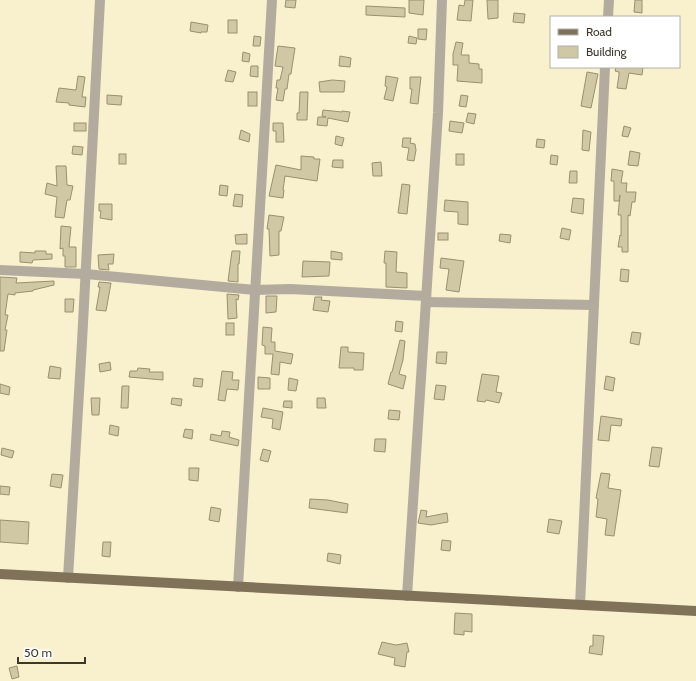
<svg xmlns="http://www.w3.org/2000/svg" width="696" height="681" viewBox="0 0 696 681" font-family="Cabin,sans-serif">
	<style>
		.building { fill: #d0c7a5; stroke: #999070 }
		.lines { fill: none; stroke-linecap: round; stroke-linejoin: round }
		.minor { stroke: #b3ab9d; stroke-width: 10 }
		.major { stroke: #7f7259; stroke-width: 10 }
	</style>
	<rect width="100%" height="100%" fill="#f9f0cd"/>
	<g class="building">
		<polygon points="286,0 296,0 295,8 285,7"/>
		<polygon points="409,0 424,0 423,15 409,13"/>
		<polygon points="465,0 473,0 471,21 457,20 459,5 464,6"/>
		<polygon points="487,0 498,0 498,18 488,19"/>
		<polygon points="635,0 642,0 642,13 634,12"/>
		<polygon points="366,6 405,8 405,17 366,15"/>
		<polygon points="514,13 525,14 524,23 513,22"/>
		<rect x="228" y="20" width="9" height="13"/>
		<polygon points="191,22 208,25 207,32 201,32 201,33 190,31"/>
		<polygon points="418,29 427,29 426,40 418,39"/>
		<polygon points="254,36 261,37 260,46 253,46"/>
		<polygon points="409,36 417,38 416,44 408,43"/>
		<polygon points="456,42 463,43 461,55 469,55 469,63 479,64 479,69 482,69 482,83 457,81 458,65 453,65 453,54"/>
		<polygon points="278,46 295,48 292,67 291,74 289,74 287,89 285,89 283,101 276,100 278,88 276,88 277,80 280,80 283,67 275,66"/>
		<polygon points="243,52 250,54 249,62 242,61"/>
		<polygon points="340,56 351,58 350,67 339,66"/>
		<polygon points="251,66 258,66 258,77 250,76"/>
		<polygon points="616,67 643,67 642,75 629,73 626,89 617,88 619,75 619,72 615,71"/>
		<polygon points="228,70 236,72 233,82 225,81"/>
		<polygon points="587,72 598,74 591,108 581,106"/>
		<polygon points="78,76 85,77 82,97 86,97 85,107 69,105 69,103 56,102 59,88 76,90"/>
		<polygon points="386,76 398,78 393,101 384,99 387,87 385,86"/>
		<polygon points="410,77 421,77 418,104 410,103 412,89 410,89"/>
		<polygon points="332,80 345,81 344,92 320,92 319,82"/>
		<rect x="248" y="92" width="9" height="14"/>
		<polygon points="300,92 308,92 307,120 297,120 297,113 299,113"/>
		<polygon points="107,95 122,96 121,105 107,104"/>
		<polygon points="461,95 468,96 466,107 459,106"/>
		<polygon points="323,110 342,112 342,111 350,112 348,122 328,118 327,126 317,125 318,117 326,117 322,116"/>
		<polygon points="468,113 476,114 474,124 466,122"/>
		<polygon points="450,121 464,123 462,133 449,131"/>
		<rect x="74" y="123" width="12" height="8"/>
		<polygon points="273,123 283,123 284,142 276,142 276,131 273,131"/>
		<polygon points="624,126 631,128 628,137 622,136"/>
		<polygon points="241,130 250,134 249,142 239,139"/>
		<polygon points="583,130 591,132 589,151 582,150"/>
		<polygon points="336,136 344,138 342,146 335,144"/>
		<polygon points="403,138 411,138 410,143 415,144 416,150 414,161 407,160 409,148 402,147"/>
		<polygon points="537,139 545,140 544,148 536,147"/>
		<polygon points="73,146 83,147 82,155 72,154"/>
		<polygon points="630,151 640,153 638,166 628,165"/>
		<rect x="119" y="154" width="7" height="10"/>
		<rect x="456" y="154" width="8" height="11"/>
		<polygon points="551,155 558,156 557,165 550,164"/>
		<polygon points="301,156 314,157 314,159 320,159 317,181 285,176 283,190 284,190 283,198 269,196 276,165 301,170"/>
		<polygon points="333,160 343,160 343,168 332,167"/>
		<polygon points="381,162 382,176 373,176 372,163"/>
		<polygon points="56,166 66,166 67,185 73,186 70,200 67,200 64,218 55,217 57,197 45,194 47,183 57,186"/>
		<polygon points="612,169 623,171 621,183 627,183 626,192 636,192 635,202 632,202 630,216 628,215 628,252 622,252 622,247 618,247 620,235 621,236 621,215 618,215 620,195 619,201 614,201 614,181 611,181"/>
		<polygon points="570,171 577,171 577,183 569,183"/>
		<polygon points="402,184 410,185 407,214 398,213"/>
		<polygon points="220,185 228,186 227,196 219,195"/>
		<polygon points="235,194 243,195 242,207 233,206"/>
		<polygon points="573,198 584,199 583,214 571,212"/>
		<polygon points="445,200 468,202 468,225 458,224 458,212 444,211"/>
		<polygon points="99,204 112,204 112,220 100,218 101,211 99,211"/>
		<polygon points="269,215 284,217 281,231 279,231 279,255 270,256 269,229 267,229"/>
		<polygon points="61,226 71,227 69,247 76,247 76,267 65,267 65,256 63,256 63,248 60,249"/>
		<polygon points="562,228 571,230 569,240 560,238"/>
		<rect x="438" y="233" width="10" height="7"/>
		<polygon points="247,234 247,244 236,244 235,235"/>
		<polygon points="500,234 511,235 510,243 499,241"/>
		<polygon points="35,251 46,251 46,254 52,254 52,259 33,260 32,263 20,262 20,252 35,253"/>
		<polygon points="232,251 240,251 239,264 238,264 238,282 228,281"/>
		<polygon points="331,251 342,253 342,260 331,259"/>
		<polygon points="385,251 397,252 396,272 407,273 407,288 386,287 386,263 384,263"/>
		<polygon points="114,254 113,264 108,264 109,270 99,269 98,255"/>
		<polygon points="441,258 464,261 459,292 446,290 449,269 440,268"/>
		<polygon points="303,261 330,262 329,276 302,277"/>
		<polygon points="621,269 629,270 628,282 620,281"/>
		<polygon points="0,277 17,278 16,283 54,281 54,285 33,290 33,291 15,293 15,295 8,294 5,315 8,315 5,330 7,330 4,351 0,351"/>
		<polygon points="99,282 111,283 106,311 96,310 100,287 98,287"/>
		<polygon points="227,294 239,295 238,300 236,299 237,318 228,319"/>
		<polygon points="266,296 277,296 276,312 266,313"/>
		<polygon points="315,297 322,297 321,300 330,301 328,312 313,310"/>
		<polygon points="65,299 74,299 73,312 65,312"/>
		<polygon points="396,321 403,322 402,332 395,331"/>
		<rect x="226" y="323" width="8" height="12"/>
		<polygon points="263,327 272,328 271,342 275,342 275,351 293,354 291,364 280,362 279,375 271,374 273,354 265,354 265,346 262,345"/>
		<polygon points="632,332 641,333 639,345 630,343"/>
		<polygon points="400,340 405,341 403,360 399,374 406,376 403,389 388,384 391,372 392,372"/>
		<polygon points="341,347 348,347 348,352 364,353 363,370 354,370 354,368 339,368"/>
		<polygon points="437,352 447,352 446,364 436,363"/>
		<polygon points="110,362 111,370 100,372 99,364"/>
		<polygon points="50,366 61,368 60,379 48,378"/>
		<polygon points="138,368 150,369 149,372 163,372 163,380 129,377 130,371 137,371"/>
		<polygon points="222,371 233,372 232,380 239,380 238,390 227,389 225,401 218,400"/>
		<polygon points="482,374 499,376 496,392 502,393 499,403 486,400 485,402 477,401"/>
		<polygon points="606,376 615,378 613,391 604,389"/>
		<polygon points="258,377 270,378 270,389 258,389"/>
		<polygon points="194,378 203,379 202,387 193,386"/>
		<polygon points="289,378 298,380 296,391 288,390"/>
		<polygon points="0,384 10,387 9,395 0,393"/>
		<polygon points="436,385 446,386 444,400 434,399"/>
		<polygon points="122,386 129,386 128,408 121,408"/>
		<polygon points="91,398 100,398 99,415 92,415"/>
		<polygon points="172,398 182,399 181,406 171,404"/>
		<polygon points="317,398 325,398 326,408 317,408"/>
		<polygon points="284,401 292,401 292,408 283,407"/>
		<polygon points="263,408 283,412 280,430 272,428 273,419 261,417"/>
		<polygon points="389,410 400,411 399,420 388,419"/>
		<polygon points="601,416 622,419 621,426 611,425 609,441 598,440"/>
		<polygon points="110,425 119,427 118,436 109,434"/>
		<polygon points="185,429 193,430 192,439 183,437"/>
		<polygon points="222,431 230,432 229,437 239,440 238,446 210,440 211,434 221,436"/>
		<polygon points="375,439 386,439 385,452 374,451"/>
		<polygon points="652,447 662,448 659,467 649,466"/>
		<polygon points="2,448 14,451 12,458 1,455"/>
		<polygon points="263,449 271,451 268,462 260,460"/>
		<polygon points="189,468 199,468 198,481 189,480"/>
		<polygon points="601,473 610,474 608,488 621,490 614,536 605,535 607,519 596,517 598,499 596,498"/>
		<polygon points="52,474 63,475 61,488 50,486"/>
		<polygon points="0,486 10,487 9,495 0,494"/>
		<polygon points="310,499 328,500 348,504 347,513 309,508"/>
		<polygon points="211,507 221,509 219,522 209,520"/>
		<polygon points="421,510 427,511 426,517 447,513 448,522 431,525 418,523"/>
		<polygon points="549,519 562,521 559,534 547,532"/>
		<polygon points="0,520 29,522 28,544 0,542"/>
		<polygon points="442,540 451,541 450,551 441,550"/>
		<polygon points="103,542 111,542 110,557 102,556"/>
		<polygon points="328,553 341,555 340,564 327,561"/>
		<polygon points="455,613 472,614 472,632 464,631 464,635 454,634"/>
		<polygon points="593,635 604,636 602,655 589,653 590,646 593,646"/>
		<polygon points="382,642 396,645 407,643 409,652 407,652 405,667 394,665 395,658 378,654"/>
		<polygon points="17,666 19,677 12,679 9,668"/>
	</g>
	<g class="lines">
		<g class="minor">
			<polyline points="608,17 609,0"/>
			<polyline points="0,270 86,274 255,290 290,289 426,296"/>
			<polyline points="426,302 594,305"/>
			<polyline points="68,578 82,342 100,0"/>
			<polyline points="238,587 272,0"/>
			<polyline points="407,596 438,113 442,0"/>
			<polyline points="580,605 605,67"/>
		</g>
		<polyline class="major" points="0,574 696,611"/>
	</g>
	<rect x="550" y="16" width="130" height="52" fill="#ffffff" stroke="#b1b0aa"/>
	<rect x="558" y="29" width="20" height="6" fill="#7f7259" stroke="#b1b0aa"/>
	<text x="586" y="36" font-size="12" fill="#3c392b">Road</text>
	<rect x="558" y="46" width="20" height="12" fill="#d0c7a5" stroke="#b1b0aa"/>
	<text x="586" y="56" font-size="12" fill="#3c392b">Building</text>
	<path d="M18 657v6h67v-6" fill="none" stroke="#3c392b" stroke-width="2"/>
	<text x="24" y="657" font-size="12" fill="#3c392b" stroke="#ffffff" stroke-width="3" paint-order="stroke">50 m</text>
</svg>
